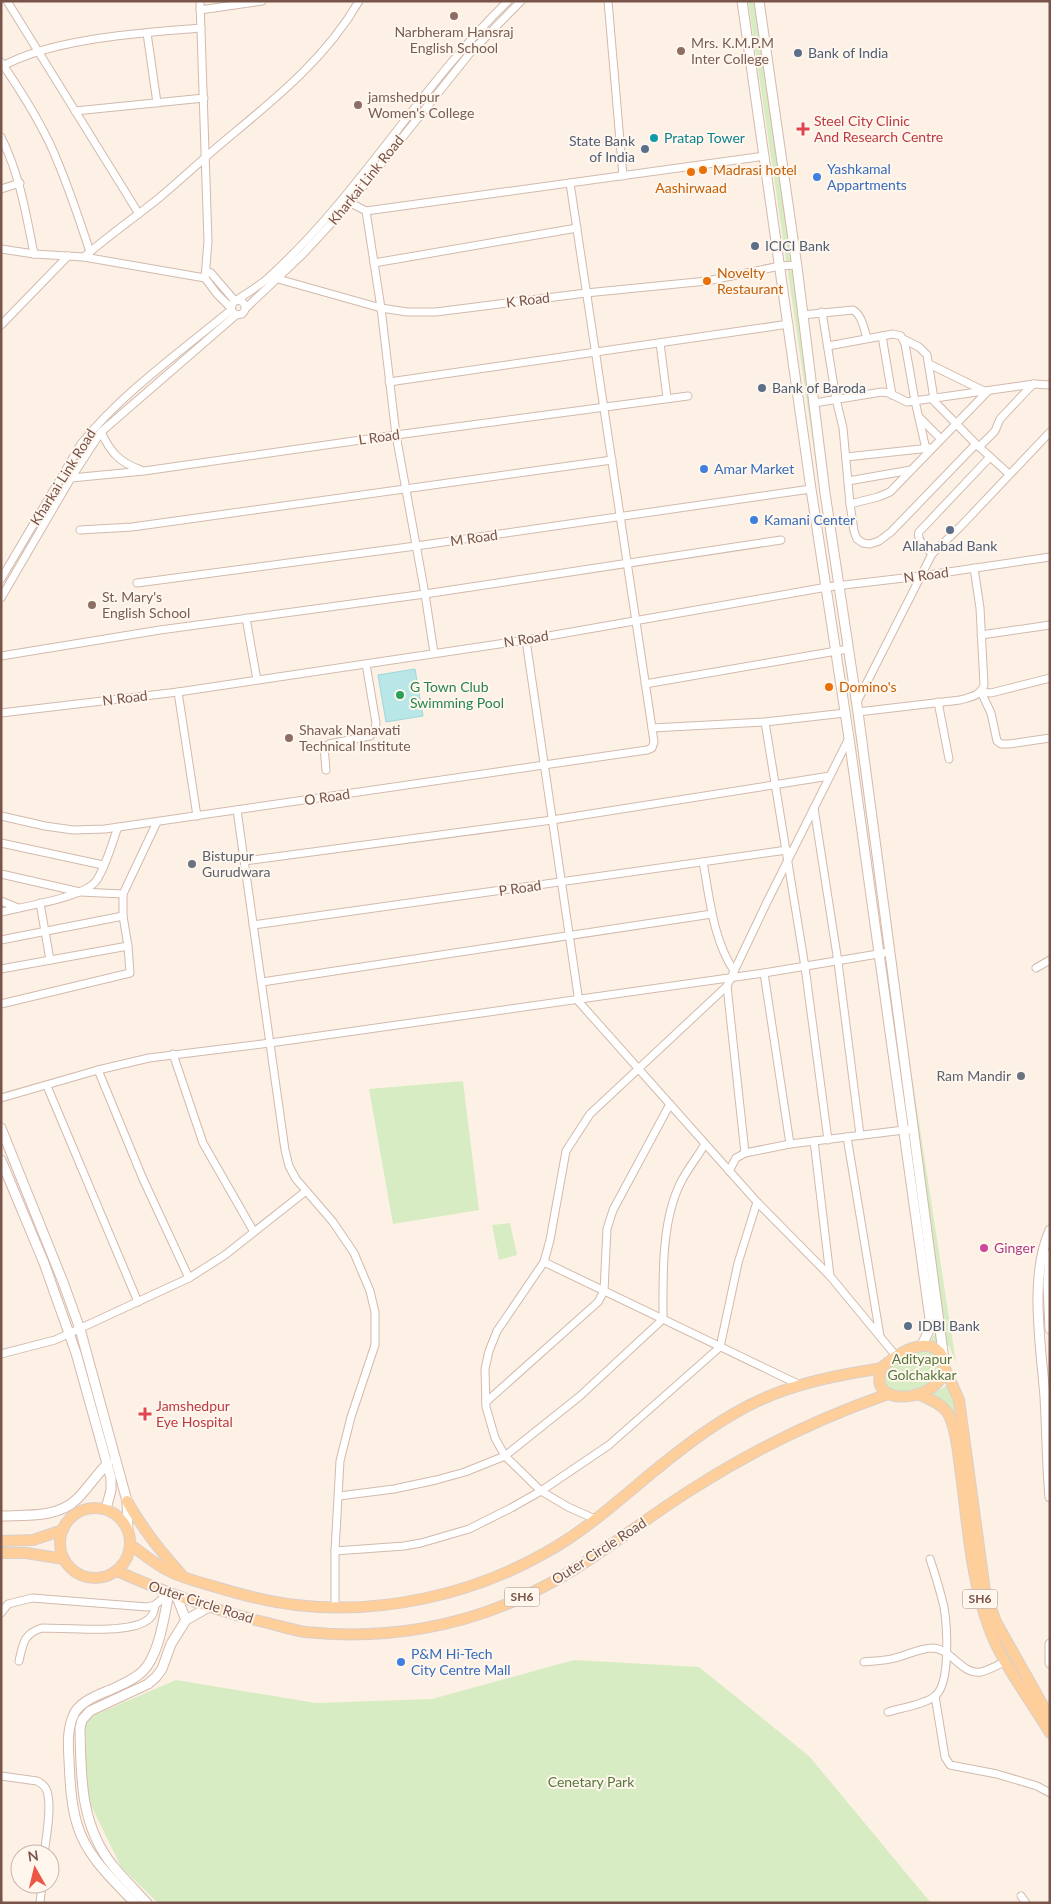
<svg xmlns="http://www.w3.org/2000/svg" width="1051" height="1904" viewBox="0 0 1051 1904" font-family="Lato,sans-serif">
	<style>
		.green { fill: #d8ecc3 }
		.water { fill: #b9e7e8; stroke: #9ed8da }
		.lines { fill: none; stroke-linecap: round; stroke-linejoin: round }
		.street-casing { stroke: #d2baad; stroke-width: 9 }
		.secondary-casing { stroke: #d5b9ab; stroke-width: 11 }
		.primary-casing { stroke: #d9cfcc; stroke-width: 12 }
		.street { stroke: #fff; stroke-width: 7 }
		.secondary { stroke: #fff; stroke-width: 9 }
		.primary { stroke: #fece9b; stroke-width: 10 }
		.education-dot { fill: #8d6e63; stroke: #fff6ed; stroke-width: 2 }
		.service-dot { fill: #5c6f8a; stroke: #fff6ed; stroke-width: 2 }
		.health-dot { fill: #e0444e; stroke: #fff6ed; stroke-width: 2 }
		.culture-dot { fill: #0f9aa8; stroke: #fff6ed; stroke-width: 2 }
		.food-dot { fill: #e8710a; stroke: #fff6ed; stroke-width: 2 }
		.shop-dot { fill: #3f7fe0; stroke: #fff6ed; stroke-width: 2 }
		.leisure-dot { fill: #2e9e5b; stroke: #fff6ed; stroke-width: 2 }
		.worship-dot { fill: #6b7280; stroke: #fff6ed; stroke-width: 2 }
		.hotel-dot { fill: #d1479c; stroke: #fff6ed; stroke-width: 2 }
		.labels { text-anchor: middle; stroke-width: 4; stroke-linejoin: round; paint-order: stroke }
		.shield { fill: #fff6ed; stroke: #a0857a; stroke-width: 1 }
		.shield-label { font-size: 12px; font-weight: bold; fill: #785449 }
		.education-label { font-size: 14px; fill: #785e54; stroke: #fff6ed; text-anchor: start }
		.service-label { font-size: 14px; fill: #4e5e75; stroke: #fff6ed; text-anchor: start }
		.health-label { font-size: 14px; fill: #be3a42; stroke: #fff6ed; text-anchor: start }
		.culture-label { font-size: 14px; fill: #0d838f; stroke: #fff6ed; text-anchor: start }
		.shop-label { font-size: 14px; fill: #366cbe; stroke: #fff6ed; text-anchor: start }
		.food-label { font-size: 14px; fill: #c56008; stroke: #fff6ed; text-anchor: start }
		.street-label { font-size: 14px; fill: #785449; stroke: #fff6ed }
		.leisure-label { font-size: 14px; fill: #27864d; stroke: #fff6ed; text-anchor: start }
		.worship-label { font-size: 14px; fill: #5b616d; stroke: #fff6ed; text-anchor: start }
		.hotel-label { font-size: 14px; fill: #b23c85; stroke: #fff6ed; text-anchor: start }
		.park-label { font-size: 14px; fill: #56783d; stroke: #fff6ed }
	</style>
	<rect width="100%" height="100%" fill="#fdf1e6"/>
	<g class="green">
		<polygon points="748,1 754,1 837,580 833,580"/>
		<polygon points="835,594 838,595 956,1363 949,1346 936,1344 926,1346 939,1328 938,1307"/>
		<polygon points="463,1081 479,1210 393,1224 369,1089"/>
		<polygon points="510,1223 517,1255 499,1260 492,1225"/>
		<path d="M919,1347L937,1353L942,1370C938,1375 933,1383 928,1385C915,1392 896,1394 884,1388L886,1365Z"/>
		<polygon points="949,1384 955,1398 961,1439 952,1410 932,1394"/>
		<polygon points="574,1660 699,1667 809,1756 931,1903 158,1903 121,1867 87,1797 85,1719 176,1680 316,1703 432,1699"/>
	</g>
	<polygon class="water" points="415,669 423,716 386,722 378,675"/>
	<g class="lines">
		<defs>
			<g id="street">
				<polyline points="7,1 139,214"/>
				<polyline points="200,1 208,241 205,278 217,294 230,307"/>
				<polyline points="608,1 623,176"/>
				<polyline points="200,10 262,1"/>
				<polyline points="147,33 157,103"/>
				<path d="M1,62C19,88 36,115 50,144C66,179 78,215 90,252"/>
				<path d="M1,67C52,38 142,33 201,28"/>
				<polyline points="75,111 204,98"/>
				<path d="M1,137C20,175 26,214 34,254"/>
				<polyline points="1,189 20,183"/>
				<polyline points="343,199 366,211 765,156"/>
				<polyline points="366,211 381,308 396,435 425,594 434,653"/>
				<polyline points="1,249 34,254 84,257 205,278"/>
				<path d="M84,257C108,236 134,218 159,198C184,177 208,154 234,133C281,94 328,55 359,1"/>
				<polyline points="374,263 577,228"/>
				<polyline points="206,271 211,273 235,301"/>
				<polyline points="278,279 381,308 407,312 436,312 586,293 707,281 780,266 796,265"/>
				<path d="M237,300C247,293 259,286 268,278C359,196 420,86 508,1"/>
				<polyline points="246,308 303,254 350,203 470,53 521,1"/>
				<polyline points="822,312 836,399 843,428 850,504 854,531 857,539 863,543 870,544 879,541 891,532 976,444"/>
				<path d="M802,315L853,310C862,315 864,329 867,338"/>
				<polyline points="1,325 68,256"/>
				<polyline points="882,336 892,395"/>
				<polyline points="903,339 919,347 927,355 934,399"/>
				<polyline points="660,343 667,398"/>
				<polyline points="828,346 893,334 901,336 905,344 915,401 926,449"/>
				<polyline points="929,364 984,391"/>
				<polyline points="389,382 789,324"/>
				<polyline points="932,399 976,444 1009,474"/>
				<polyline points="814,403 882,392 889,393 907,402 1034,384 1050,385"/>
				<polyline points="919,417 941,439"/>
				<path d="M101,432C111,453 119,462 141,470"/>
				<polyline points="979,447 995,431 1000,419 1033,384"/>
				<polyline points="846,457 930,448"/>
				<polyline points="71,478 144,471 396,435 688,396"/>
				<polyline points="848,481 911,470"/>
				<polyline points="850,504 878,497 890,492 988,391"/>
				<polyline points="80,530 132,527 612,460"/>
				<path d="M932,554C926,548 916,540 919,532L990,457"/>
				<path d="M1,579L81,444C121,394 181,351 231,310L233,302L240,300C246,304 247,309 242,314L236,315L231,310"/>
				<polyline points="137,583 416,546 811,489"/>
				<polyline points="1,598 71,478 101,432 236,315"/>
				<polyline points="246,618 257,680"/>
				<polyline points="981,635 1050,625"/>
				<polyline points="526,640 579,1002 757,1202 830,1276 896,1356"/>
				<polyline points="1,656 160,630 425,594 781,540"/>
				<polyline points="645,684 848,649"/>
				<polyline points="178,692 197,816"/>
				<polyline points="981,692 991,713 997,741 1001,744 1009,744 1050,738"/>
				<polyline points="981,692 991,693 1050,678"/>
				<polyline points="857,702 932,554 960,527 1050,432"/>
				<polyline points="938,702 949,759"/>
				<path d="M858,712L960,700C971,697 980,696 984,685L980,608L974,568"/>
				<polyline points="1,713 178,692 526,640 827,587 921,576 1050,557"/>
				<polyline points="765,722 805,967 828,1140"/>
				<polyline points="652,728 765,722 845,713"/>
				<polyline points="326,770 324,747 329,744 370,736 375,731 376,723 366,664"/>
				<polyline points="814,808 838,962 860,1135"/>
				<polyline points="237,810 285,1150 289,1166 296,1179 333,1222 354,1253 370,1291 375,1312 375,1345 351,1417 340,1461 335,1551 335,1607"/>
				<polyline points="1,816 45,826 73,830 105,829 647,750 652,748 654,742 652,728 570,183"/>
				<polyline points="1,843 103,865"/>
				<polyline points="244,861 552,820 830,776"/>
				<path d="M703,862C710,900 713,939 734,971"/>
				<polyline points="1,874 80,892 123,894"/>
				<polyline points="1,901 18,908"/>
				<polyline points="40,903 50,960"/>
				<path d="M1,912C22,907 85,897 96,881C106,867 112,843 118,827"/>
				<polyline points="253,925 787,850"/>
				<polyline points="1,940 123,916"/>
				<polyline points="1036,968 1050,960"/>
				<polyline points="1,969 128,946"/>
				<polyline points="764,973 790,1144"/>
				<polyline points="262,982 712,914"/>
				<polyline points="727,986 745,1153 736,1158 729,1171"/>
				<polyline points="1,1004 130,973 128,946 123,916 123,894 157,822"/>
				<polyline points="173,1054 203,1143 254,1232"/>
				<polyline points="98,1070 143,1179 189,1278"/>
				<polyline points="47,1086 138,1302"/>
				<polyline points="1,1098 98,1070 149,1058 270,1043 764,973 890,952"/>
				<polyline points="847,1137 880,1336"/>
				<polyline points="814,1141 830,1276"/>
				<polyline points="745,1153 790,1144 912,1129"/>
				<polyline points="544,1262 800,1385"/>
				<polyline points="1,1354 55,1340 189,1278 225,1255 306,1191"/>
				<polyline points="486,1402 598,1302 604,1291 607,1229 613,1210 670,1104"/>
				<path d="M339,1496L394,1489L436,1480L465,1472L505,1456L580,1396L663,1319C663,1276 661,1219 682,1180C689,1167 698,1156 705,1144"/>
				<polyline points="595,1519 568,1507 541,1491 505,1456 495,1438 486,1407 485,1369 489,1351 497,1331 544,1262 550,1240 566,1151 590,1114 727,986 767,902 849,738"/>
				<polyline points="335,1551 404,1546 421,1543 469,1529 511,1508 541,1491 609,1445 720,1347 738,1263 757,1202"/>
				<polyline points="1,1613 8,1604 32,1598 147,1607 155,1605 169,1593"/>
				<path d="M19,1661C23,1644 23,1634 42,1628C67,1628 127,1634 146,1621C153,1617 154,1612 155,1605"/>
				<path d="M864,1662C874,1661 885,1661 895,1658C907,1655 920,1648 933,1648C952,1649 961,1675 981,1672C989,1670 998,1665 1006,1661"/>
				<polyline points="935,1696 945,1757 950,1765 997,1774 1037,1786 1050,1793"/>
				<path d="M888,1712C901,1708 926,1704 935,1696C951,1684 947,1625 944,1607C940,1590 935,1574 930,1559"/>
				<path d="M1,1776L37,1781C41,1783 44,1785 46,1789C53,1802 46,1839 44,1854"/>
				<polyline points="1021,1896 1026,1903"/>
				<polyline points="40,1903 42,1884"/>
			</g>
			<g id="secondary">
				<polyline points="742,1 811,489 849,738 930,1319 929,1330 922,1345"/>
				<polyline points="759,1 797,267 825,493 858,712 944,1360"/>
				<polyline points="1,1128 63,1282 80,1329 127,1501 128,1530"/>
				<polyline points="1,1160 44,1263 76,1353 111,1478 111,1490 106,1509"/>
				<path d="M1050,1230C1029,1277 1041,1346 1045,1397C1047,1431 1047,1464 1050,1497"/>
				<polyline points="1050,1255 1048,1284 1050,1329"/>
				<path d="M1,1516C26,1515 58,1518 77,1499C88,1488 97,1474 108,1463"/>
				<polyline points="176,1595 186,1620"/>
				<polyline points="1050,1644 1050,1663"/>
				<path d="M135,1903C113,1880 86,1856 77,1824C71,1804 70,1782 69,1760C68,1744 67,1727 75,1712C83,1700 98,1695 110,1690C121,1685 134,1680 143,1671C160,1653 164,1616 169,1593"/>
				<path d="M147,1903C136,1891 124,1879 113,1866C80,1825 81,1777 80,1728L82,1720L90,1711L148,1684L156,1677L162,1669L171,1644L186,1620L209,1607"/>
			</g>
			<g id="primary">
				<polyline points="944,1366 959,1400 985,1591 996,1622 1050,1718"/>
				<path d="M918,1394C928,1399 941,1403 947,1412C957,1427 959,1464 962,1482C968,1531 972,1582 989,1628C1001,1662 1031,1701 1050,1733"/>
				<path d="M127,1501C142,1528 160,1551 181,1574"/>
				<circle cx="95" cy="1543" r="35"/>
				<polyline points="1,1541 33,1540 63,1530"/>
				<path d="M131,1545C143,1554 155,1564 169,1571C184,1579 200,1582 216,1587C242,1595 269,1602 296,1605C380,1615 471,1595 545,1553C587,1530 622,1497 659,1467C690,1442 723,1417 760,1400C797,1383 838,1375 877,1369C884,1368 885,1364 890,1361C901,1352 922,1340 936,1349C942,1353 944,1360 944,1367C944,1401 864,1411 882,1368"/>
				<polyline points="1,1553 26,1553 64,1559"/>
				<path d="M117,1571C166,1593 216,1611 268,1623C280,1626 293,1630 305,1632C382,1640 462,1628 531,1593C590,1565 639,1522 694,1488C755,1449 819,1418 888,1394"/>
			</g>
		</defs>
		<use href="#street" class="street-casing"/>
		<use href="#secondary" class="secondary-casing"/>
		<use href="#primary" class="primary-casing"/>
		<use href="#street" class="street"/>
		<use href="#secondary" class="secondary"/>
		<use href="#primary" class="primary"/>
	</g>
	<g class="education-dot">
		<circle cx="454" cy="16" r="5"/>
		<circle cx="681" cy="51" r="5"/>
		<circle cx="358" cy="105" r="5"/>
		<circle cx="92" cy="605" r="5"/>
		<circle cx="289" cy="738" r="5"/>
	</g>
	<g class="service-dot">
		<circle cx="798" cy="53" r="5"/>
		<circle cx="645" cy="149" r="5"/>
		<circle cx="755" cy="246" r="5"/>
		<circle cx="762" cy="388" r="5"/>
		<circle cx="950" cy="530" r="5"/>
		<circle cx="908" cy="1326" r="5"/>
	</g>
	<g class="health-dot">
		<path d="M800.5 121.5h5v5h5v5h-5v5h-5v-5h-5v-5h5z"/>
		<path d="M142.5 1406.5h5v5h5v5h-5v5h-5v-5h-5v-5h5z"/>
	</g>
	<circle class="culture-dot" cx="654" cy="138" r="5"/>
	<g class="food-dot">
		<circle cx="703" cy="170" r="5"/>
		<circle cx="691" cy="172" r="5"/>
		<circle cx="707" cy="281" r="5"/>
		<circle cx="829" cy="687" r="5"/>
	</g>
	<g class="shop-dot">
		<circle cx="817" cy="177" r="5"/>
		<circle cx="704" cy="469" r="5"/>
		<circle cx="754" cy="520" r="5"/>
		<circle cx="401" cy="1662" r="5"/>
	</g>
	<circle class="leisure-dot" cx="400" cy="695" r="5"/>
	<g class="worship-dot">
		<circle cx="192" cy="864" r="5"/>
		<circle cx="1021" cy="1076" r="5"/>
	</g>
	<circle class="hotel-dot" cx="984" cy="1248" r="5"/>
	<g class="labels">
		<g class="shield">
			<rect x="504.5" y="1587.5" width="35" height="19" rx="4"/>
			<rect x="962.5" y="1589.5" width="35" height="19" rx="4"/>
		</g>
		<g class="shield-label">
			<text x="522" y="1601">SH6</text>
			<text x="980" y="1603">SH6</text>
		</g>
		<g class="education-label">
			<text x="454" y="37" text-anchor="middle">Narbheram Hansraj<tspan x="454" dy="16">English School</tspan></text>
			<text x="691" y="48">Mrs. K.M.P.M<tspan x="691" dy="16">Inter College</tspan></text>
			<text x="368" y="102">jamshedpur<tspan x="368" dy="16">Women's College</tspan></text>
			<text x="102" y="602">St. Mary's<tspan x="102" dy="16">English School</tspan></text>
			<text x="299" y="735">Shavak Nanavati<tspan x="299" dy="16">Technical Institute</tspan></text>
		</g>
		<g class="service-label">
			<text x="808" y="58">Bank of India</text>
			<text x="635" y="146" text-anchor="end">State Bank<tspan x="635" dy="16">of India</tspan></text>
			<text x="765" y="251">ICICI Bank</text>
			<text x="772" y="393">Bank of Baroda</text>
			<text x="950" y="551" text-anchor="middle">Allahabad Bank</text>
			<text x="918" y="1331">IDBI Bank</text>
		</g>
		<g class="health-label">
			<text x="814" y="126">Steel City Clinic<tspan x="814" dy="16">And Research Centre</tspan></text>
			<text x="156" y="1411">Jamshedpur<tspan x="156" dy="16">Eye Hospital</tspan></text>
		</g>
		<g class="culture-label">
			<text x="664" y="143">Pratap Tower</text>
		</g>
		<g class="shop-label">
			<text x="827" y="174">Yashkamal<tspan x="827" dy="16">Appartments</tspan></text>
			<text x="714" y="474">Amar Market</text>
			<text x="764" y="525">Kamani Center</text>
			<text x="411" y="1659">P&amp;M Hi-Tech<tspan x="411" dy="16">City Centre Mall</tspan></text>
		</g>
		<g class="food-label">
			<text x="713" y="175">Madrasi hotel</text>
			<text x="691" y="193" text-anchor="middle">Aashirwaad</text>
			<text x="717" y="278">Novelty<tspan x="717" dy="16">Restaurant</tspan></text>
			<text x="839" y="692">Domino's</text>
		</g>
		<g class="street-label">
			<text transform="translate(366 180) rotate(-51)" y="5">Kharkai Link Road</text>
			<text transform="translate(528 300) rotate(-7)" y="5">K Road</text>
			<text transform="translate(379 437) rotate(-8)" y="5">L Road</text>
			<text transform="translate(63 477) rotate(-58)" y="5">Kharkai Link Road</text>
			<text transform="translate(474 538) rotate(-8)" y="5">M Road</text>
			<text transform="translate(926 575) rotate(-8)" y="5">N Road</text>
			<text transform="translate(526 639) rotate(-9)" y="5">N Road</text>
			<text transform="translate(125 698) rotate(-7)" y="5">N Road</text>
			<text transform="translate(327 797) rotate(-8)" y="5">O Road</text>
			<text transform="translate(520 888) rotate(-8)" y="5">P Road</text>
			<text transform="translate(599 1551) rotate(-33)" y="5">Outer Circle Road</text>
			<text transform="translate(201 1602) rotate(18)" y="5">Outer Circle Road</text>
		</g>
		<g class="leisure-label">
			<text x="410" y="692">G Town Club<tspan x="410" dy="16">Swimming Pool</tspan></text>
		</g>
		<g class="worship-label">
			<text x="202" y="861">Bistupur<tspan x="202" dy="16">Gurudwara</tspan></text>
			<text x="1011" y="1081" text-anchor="end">Ram Mandir</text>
		</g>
		<g class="hotel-label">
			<text x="994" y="1253">Ginger</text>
		</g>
		<g class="park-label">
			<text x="922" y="1364">Adityapur<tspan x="922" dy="16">Golchakkar</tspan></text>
			<text x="591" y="1787">Cenetary Park</text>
		</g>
	</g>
	<rect width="1051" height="1904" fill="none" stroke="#785449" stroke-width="5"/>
	<g transform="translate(35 1869) rotate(352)"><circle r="24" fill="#fff6ed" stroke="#c9b5ab"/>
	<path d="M0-4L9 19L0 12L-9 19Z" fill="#ec5745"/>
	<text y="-8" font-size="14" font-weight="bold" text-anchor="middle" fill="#785449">N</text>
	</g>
</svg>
